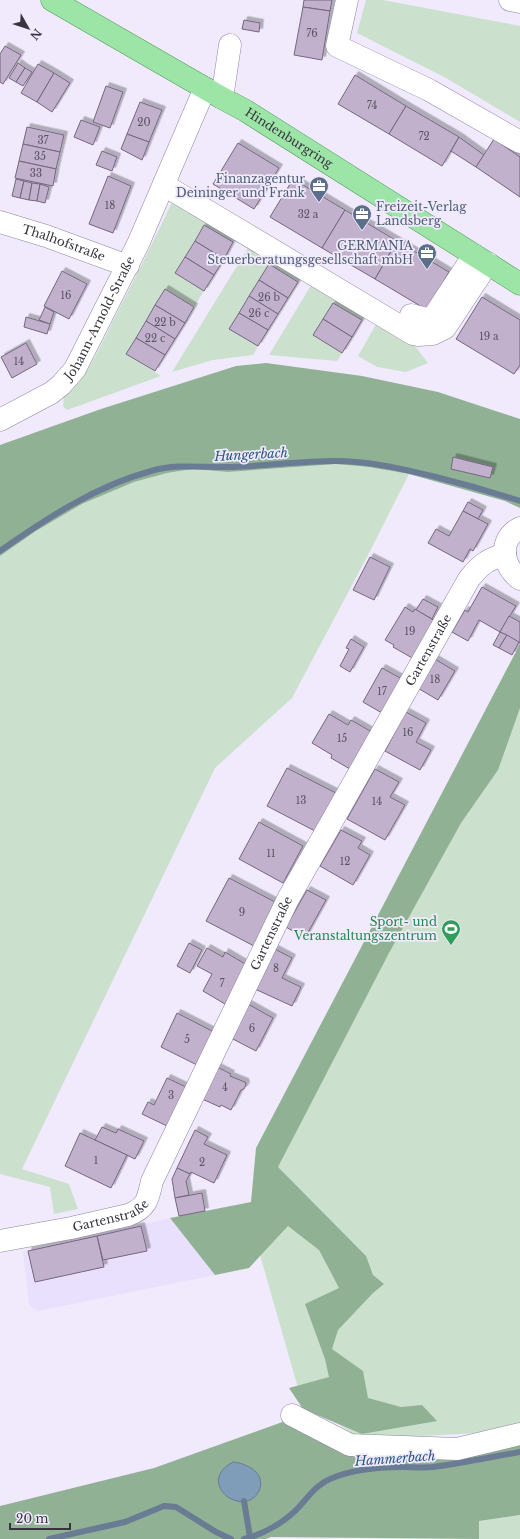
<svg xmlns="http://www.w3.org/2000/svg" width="520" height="1539" viewBox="0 0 520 1539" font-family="'Libre Baskerville',serif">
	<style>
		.built { fill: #e9e0fe }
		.green { fill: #cbe1ce }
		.forest { fill: #91b195 }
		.water { fill: #7f9cb8; stroke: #697c94 }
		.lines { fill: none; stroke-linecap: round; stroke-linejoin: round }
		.stream { stroke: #697c94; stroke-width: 6 }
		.building { fill: #c1b1cc; stroke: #75667f; filter: url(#shadow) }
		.minor-casing { stroke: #8d84a0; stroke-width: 23 }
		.major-casing { stroke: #4f9a5c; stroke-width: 23 }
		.minor { stroke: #fff; stroke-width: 22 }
		.major { stroke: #9de4a7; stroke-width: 22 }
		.labels { text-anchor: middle; stroke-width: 3.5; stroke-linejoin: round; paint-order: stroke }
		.number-label { font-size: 10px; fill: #5a5262 }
		.street-label { font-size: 12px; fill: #37333f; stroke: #f0eafc }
		.service-label { font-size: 12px; fill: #4e5e75; stroke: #f0eafc; text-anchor: end }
		.leisure-label { font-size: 12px; fill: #27864d; stroke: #f0eafc; text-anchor: end }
		.water-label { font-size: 13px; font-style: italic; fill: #2a577f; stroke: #f0eafc }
	</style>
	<defs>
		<filter id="shadow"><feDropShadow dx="3.5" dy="-3.5" stdDeviation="0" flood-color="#0004"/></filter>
	</defs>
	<rect width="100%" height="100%" fill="#f0eafc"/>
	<polygon class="built" points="170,1218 215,1275 38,1311 31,1307 29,1303 23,1252"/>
	<g class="green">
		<polygon points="366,0 383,0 520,26 520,122 446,78 357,33"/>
		<path d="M174,198L237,236L233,242L204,225L175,273L204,291L194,307L165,289L126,354L161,376L67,410L63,406L64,396C84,385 103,341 113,321C134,280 155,239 174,198Z"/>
		<polygon points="248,248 302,276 298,282 269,264 229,329 258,346 253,355 213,360 172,372"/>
		<polygon points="313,282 366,314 362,320 333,303 313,335 342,353 337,361 269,355"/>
		<polygon points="378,321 414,345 428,363 406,372 377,367 358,356"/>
		<polygon points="336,464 369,467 409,474 368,555 292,698 215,768 22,1169 69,1184 78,1209 54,1214 50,1187 0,1174 0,556 36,531 82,504 134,482 167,473 193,469 228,472"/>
		<polygon points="520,683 520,1431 359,1439 300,1395 254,1234 269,1168"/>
		<polygon points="520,1515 520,1539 479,1539 479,1521"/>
	</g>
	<g class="forest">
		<polygon points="266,363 362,376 438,392 520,419 520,508 505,501 409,474 369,467 336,464 228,472 193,469 167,473 134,482 82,504 36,531 0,556 0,445 101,409 236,366"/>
		<polygon points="520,644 520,708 498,770 461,823 389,953 278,1167 366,1256 373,1275 384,1284 373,1293 338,1330 332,1349 363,1371 368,1398 401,1407 422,1405 437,1421 362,1434 303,1409 289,1388 329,1377 325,1359 305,1304 339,1288 319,1250 288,1226 249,1268 215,1275 170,1218 251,1202 256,1148"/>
		<polygon points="288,1420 349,1450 520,1440 520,1515 479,1521 479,1539 271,1537 266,1539 0,1539 0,1506 154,1468"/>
	</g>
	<path class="water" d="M233,1462C247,1463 267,1474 259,1491C244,1520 194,1483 233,1462Z"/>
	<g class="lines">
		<g class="stream">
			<path d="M0,551C47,518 96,486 151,471C178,463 205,468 232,467C266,466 301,461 335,461C369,461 403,469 436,477C464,484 492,492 520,501"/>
			<polyline points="244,1501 250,1537"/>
			<polyline points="49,1539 125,1522 164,1506 176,1507 216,1532 231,1539"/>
			<path d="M244,1539C264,1534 285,1522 299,1507C309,1496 316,1485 330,1479C353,1469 377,1467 402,1467C412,1467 423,1468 433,1467C462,1463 491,1457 520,1452"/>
		</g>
	</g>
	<g class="building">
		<polygon points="304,0 332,0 330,11 303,7"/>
		<polygon points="303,7 330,11 322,60 294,55"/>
		<polygon points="244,20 260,23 259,32 242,29"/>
		<polygon points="5,46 21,55 3,84 0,82 0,54"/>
		<polygon points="18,63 25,68 16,82 9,78"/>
		<polygon points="38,64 54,73 37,102 21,93"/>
		<polygon points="25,68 32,72 23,86 16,82"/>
		<polygon points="54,73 70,83 52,112 37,102"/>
		<polygon points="355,75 406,106 389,134 338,104"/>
		<polygon points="106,86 123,92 110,128 93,122"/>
		<polygon points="140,102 162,110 149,142 127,134"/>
		<polygon points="406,106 459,137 442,166 389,134"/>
		<polygon points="81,120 100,127 93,145 74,137"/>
		<polygon points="27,127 64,135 60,152 23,144"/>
		<polygon points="127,134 149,142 142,160 121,149"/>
		<polygon points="459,137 484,155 476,167 451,151"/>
		<polygon points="494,139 520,157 520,197 476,167"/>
		<polygon points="238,143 279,168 254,209 213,184"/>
		<polygon points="23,144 60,152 56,169 19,161"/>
		<polygon points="102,151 117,157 112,171 96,165"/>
		<polygon points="19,161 56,169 53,186 15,178"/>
		<polygon points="108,176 131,186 113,233 89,224"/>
		<polygon points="16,179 24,181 20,198 12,196"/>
		<polygon points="293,179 345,210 322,248 270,217"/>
		<polygon points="24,181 32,183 29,200 20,198"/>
		<polygon points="32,183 40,184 37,201 29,200"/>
		<polygon points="40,184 49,187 45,203 37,201"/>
		<polygon points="345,210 397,241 375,279 322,248"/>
		<polygon points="204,225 233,242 224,259 195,241"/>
		<polygon points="195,241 224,259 214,275 185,257"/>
		<polygon points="397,241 449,272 427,310 375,279"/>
		<polygon points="185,257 214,275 204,291 175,273"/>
		<polygon points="269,264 298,282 288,298 259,280"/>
		<polygon points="62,271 87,284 69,319 44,306"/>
		<polygon points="259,280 288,298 278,314 249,296"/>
		<polygon points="165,289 194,307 185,323 155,305"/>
		<polygon points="249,296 278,314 268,330 239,313"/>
		<polygon points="482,297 520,320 520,365 514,374 456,339"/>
		<polygon points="333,303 362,320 352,337 323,319"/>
		<polygon points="155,305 185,323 175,339 146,321"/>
		<polygon points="45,307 54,312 50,324 39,320"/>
		<polygon points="239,313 268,330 258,346 229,329"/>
		<polygon points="26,317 50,324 47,334 24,327"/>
		<polygon points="323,319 352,337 342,353 313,335"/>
		<polygon points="146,321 175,339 165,355 136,338"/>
		<polygon points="136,338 165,355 155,371 126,354"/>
		<polygon points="26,343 37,364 12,378 1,357"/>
		<polygon points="453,457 493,467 490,478 451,469"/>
		<polygon points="468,502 483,510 478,519 463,511"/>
		<polygon points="463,511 488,524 473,551 470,549 463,562 428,543 436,529 449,536"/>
		<polygon points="370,557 390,567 374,600 353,590"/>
		<polygon points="482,587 516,606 500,632 479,620 468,641 452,632 465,610 468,612"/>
		<polygon points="423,599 438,607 432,619 416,610"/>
		<polygon points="405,607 413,612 415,609 435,621 414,659 393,647 394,645 385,640"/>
		<polygon points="509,616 520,622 520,643 500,632"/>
		<polygon points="500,632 507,635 499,648 493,645"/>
		<polygon points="507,635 519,642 512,655 499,648"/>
		<polygon points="351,639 364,647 350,672 340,666 349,649 346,648"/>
		<polygon points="433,658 455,671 438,700 416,687"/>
		<polygon points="382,668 402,679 382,713 363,702"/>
		<polygon points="406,712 426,723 416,742 431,750 420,770 385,751"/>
		<polygon points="329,714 348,725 351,720 372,732 350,769 331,758 332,755 312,743"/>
		<polygon points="287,768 336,793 315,831 267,806"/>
		<polygon points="375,769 399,782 390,797 405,805 385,840 347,819"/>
		<polygon points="259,822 303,846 283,883 239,859"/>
		<polygon points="341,830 362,841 358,848 370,855 353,885 320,866"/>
		<polygon points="229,878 277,903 254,946 206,921"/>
		<polygon points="307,890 326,900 305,938 286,927"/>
		<polygon points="189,943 202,950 190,973 177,966"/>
		<polygon points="207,948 223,957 225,952 247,965 225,1004 203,991 212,974 197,966"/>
		<polygon points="275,949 292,958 282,978 301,987 292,1006 255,989"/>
		<polygon points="248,1004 273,1018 256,1051 231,1038"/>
		<polygon points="177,1013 214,1032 197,1065 161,1047"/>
		<polygon points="215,1066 231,1074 230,1076 245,1082 246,1085 244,1089 241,1090 231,1110 221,1105 220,1107 200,1098"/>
		<polygon points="167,1078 186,1087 167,1126 142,1114 148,1102 154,1105"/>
		<polygon points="102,1127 116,1133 118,1129 144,1141 135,1159 95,1140"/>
		<polygon points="195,1130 208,1137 204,1144 227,1155 214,1183 191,1172 190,1174 177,1168"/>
		<polygon points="80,1133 127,1155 111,1188 65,1166"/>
		<polygon points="177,1168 190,1174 186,1181 189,1195 175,1198 172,1179"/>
		<polygon points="202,1193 205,1211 179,1216 175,1198"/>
		<polygon points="141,1226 147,1251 103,1260 97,1236"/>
		<polygon points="97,1236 104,1267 35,1282 28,1251"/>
	</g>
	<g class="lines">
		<defs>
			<g id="minor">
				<polyline points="347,0 337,46 429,90 520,142"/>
				<polyline points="510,0 520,2"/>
				<polyline points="222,98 230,45"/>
				<polyline points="164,185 413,334 418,335 433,334 445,328 488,263"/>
				<path id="s1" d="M0,222L46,236L128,266"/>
				<polyline points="411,315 426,319 434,316 474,255"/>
				<path id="s2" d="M0,420L51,393L61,385L75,369L138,244L205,88"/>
				<path d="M520,528C498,539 502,566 520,579"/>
				<path id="s3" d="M0,1241L71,1228L128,1215C147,1208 148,1199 152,1181L288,899L469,579C481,564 487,560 505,554"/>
				<polyline points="292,1415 350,1445 457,1449 520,1434"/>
			</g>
			<g id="major">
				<path id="s4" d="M52,0L222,98L246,111L520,284"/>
			</g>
		</defs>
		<use href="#minor" class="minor-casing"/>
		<use href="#major" class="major-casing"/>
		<use href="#minor" class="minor"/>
		<use href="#major" class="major"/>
	</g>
	<defs>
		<symbol id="office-pin" viewBox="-11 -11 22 30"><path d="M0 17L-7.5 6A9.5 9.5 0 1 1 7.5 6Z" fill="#5c6f8a" stroke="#f0eafc"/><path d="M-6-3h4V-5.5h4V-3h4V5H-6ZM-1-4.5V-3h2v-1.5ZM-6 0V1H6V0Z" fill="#fff"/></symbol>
		<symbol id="stadium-pin" viewBox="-11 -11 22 30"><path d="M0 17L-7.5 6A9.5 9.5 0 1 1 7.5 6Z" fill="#2e9e5b" stroke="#f0eafc"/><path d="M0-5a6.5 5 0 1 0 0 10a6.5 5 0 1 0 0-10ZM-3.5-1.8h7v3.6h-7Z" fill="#fff"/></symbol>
	</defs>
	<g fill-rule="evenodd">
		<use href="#office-pin" x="308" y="175" width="22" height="30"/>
		<use href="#office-pin" x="351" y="203" width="22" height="30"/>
		<use href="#office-pin" x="416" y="242" width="22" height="30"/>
		<use href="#stadium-pin" x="440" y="918" width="22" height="30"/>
	</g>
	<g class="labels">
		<g class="number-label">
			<text x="312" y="37">76</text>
			<text x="372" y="109">74</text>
			<text x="144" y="126">20</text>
			<text x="424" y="140">72</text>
			<text x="43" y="144">37</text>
			<text x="40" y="160">35</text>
			<text x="36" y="177">33</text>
			<text x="110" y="209">18</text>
			<text x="308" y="218">32 a</text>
			<text x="66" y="299">16</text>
			<text x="269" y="301">26 b</text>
			<text x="259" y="317">26 c</text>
			<text x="165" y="326">22 b</text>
			<text x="489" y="340">19 a</text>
			<text x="155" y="342">22 c</text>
			<text x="19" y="365">14</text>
			<text x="410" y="635">19</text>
			<text x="435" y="683">18</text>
			<text x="382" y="695">17</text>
			<text x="408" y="736">16</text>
			<text x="342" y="742">15</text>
			<text x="301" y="804">13</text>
			<text x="377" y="805">14</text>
			<text x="271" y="857">11</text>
			<text x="345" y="865">12</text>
			<text x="242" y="916">9</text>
			<text x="276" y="972">8</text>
			<text x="222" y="987">7</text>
			<text x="252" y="1032">6</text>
			<text x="187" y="1043">5</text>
			<text x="225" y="1091">4</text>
			<text x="171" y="1099">3</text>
			<text x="96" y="1164">1</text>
			<text x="202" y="1166">2</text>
		</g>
		<g class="street-label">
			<text dy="4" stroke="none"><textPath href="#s4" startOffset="274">Hindenburgring</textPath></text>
			<text dy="4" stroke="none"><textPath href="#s1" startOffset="67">Thalhofstraße</textPath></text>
			<text dy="4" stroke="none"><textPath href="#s2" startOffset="148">Johann-Arnold-Straße</textPath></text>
			<text dy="4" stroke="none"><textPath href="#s3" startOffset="774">Gartenstraße</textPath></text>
			<text dy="4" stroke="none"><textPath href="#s3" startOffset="450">Gartenstraße</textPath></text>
			<text dy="4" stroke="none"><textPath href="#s3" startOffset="114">Gartenstraße</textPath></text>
		</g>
		<g class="service-label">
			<text x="305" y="183">Finanzagentur<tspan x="305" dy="14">Deininger und Frank</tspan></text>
			<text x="376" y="211" text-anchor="start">Freizeit-Verlag<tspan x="376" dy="14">Landsberg</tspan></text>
			<text x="413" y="250">GERMANIA<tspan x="413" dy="14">Steuerberatungsgesellschaft mbH</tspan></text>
		</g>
		<g class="leisure-label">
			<text x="437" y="926">Sport- und<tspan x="437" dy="14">Veranstaltungszentrum</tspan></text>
		</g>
		<g class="water-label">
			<text transform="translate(251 454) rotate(-3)" y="5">Hungerbach</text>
			<text transform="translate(395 1458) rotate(-4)" y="5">Hammerbach</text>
		</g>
	</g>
	<g transform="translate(28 28) rotate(129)" stroke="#f0eafc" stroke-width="3" paint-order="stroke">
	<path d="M0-3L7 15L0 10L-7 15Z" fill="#37333f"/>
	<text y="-6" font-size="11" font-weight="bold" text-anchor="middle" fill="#37333f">N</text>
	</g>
	<path d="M10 1523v6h60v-6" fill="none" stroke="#37333f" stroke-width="2"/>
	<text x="16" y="1523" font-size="12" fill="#37333f" stroke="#f0eafc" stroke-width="3" paint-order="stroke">20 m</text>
</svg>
